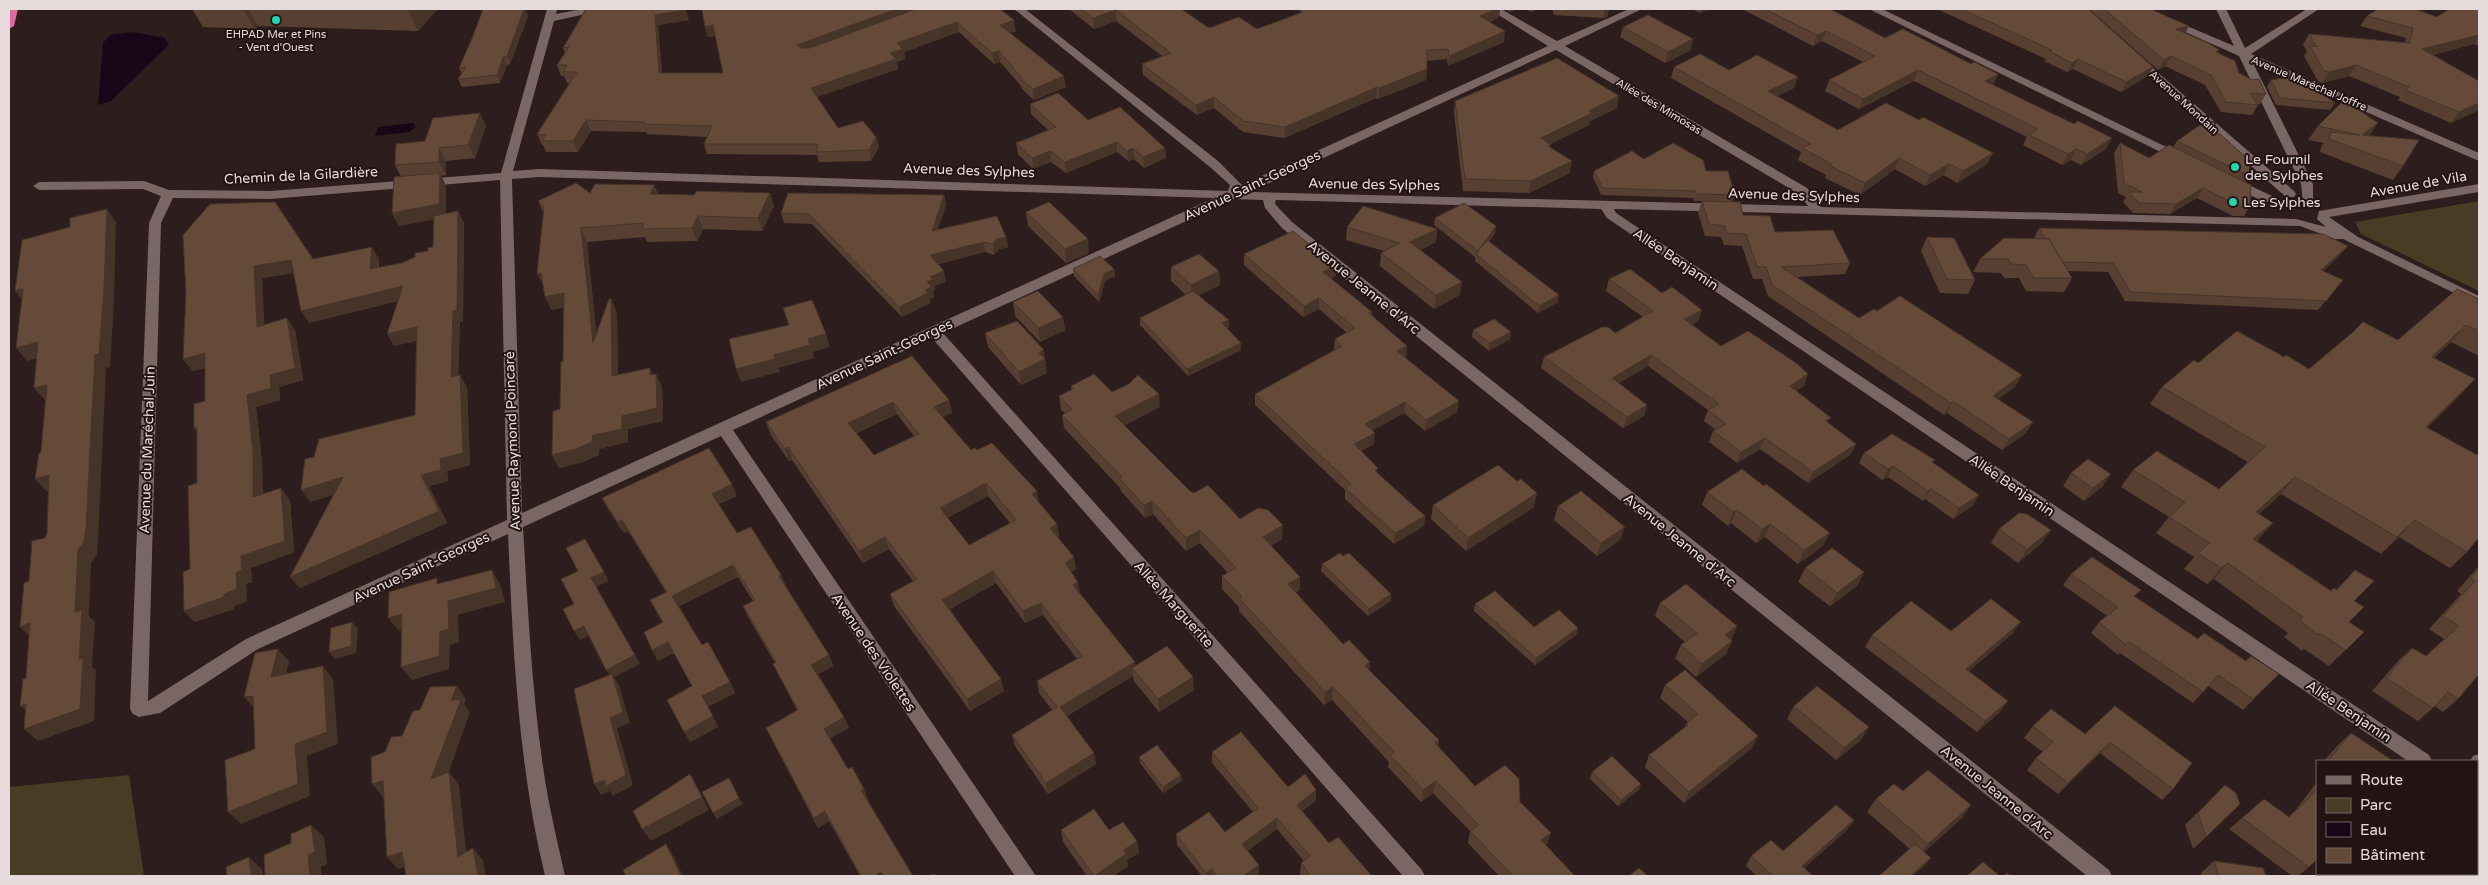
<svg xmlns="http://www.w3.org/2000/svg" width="2488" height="885" viewBox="0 0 2488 885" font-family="'Varela Round',sans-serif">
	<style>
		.green { fill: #483c25 }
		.water { fill: #170719 }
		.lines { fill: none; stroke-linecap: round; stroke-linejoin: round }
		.minor { fill: #7a6665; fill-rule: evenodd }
		.highway { fill: #df6aa0; fill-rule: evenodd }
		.wall { fill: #574032; fill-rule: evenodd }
		.shaded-wall { fill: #473429 }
		.building { fill: #654a3a; stroke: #473429; fill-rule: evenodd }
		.poi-dot { fill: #25d5ae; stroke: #231413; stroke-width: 2 }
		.labels { text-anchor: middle; stroke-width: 4; stroke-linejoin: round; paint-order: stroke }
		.far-poi-label { font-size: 11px; fill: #e6dbda; stroke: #231413 }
		.far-street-label { font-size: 11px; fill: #e6dbda; stroke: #231413 }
		.poi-label { font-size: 14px; fill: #e6dbda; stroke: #231413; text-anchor: start }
		.street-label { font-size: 14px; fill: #e6dbda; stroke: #231413 }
	</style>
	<rect width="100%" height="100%" fill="#2d1d1c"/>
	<g class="green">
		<polygon points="2479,201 2479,291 2361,234 2355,222"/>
		<polygon points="129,775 144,876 9,876 9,787"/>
	</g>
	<g class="water">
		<polygon points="132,32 165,38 169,45 111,101 98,105 103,43 110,35"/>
		<polygon points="413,123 416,127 409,132 375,136 378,127"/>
	</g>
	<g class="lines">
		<g class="minor">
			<path d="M547,9H557L556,14L582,9H600L599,11L554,21L513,171L540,169L1228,191L1230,185L1210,167L1014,9H1025L1218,161L1242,185L1548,46L1489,9H1501L1557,41L1629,9H1642L1565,46L1807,188L1821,207L2296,219L2326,227L2317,219L2319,211L2479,184V192L2329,217L2358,237L2479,296V305L2343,239H2335L2300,226L1614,209L1616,213L2429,755L2432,761H2408L1607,218L1601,209L1276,200L1275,204L1292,222L2109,870L2112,876H2087L1282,228L1265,208L1263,200L1234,199L943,333L1422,870L1425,876H1403L932,338L733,430L1036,876H1015L721,436L523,527C528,611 532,696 545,780C550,812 558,844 565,876H545C518,765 513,648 508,534L258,649L160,713L139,717L133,714L130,709L149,223L161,196L143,189L39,190L33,186L39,182L144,181L169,190L270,191L501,173ZM1556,50L1799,194L1808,206L1250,192ZM540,177L1214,198L522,513L512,179ZM500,180L507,520L246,639L148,701L161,223L173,198L270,199Z"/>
			<polygon points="1869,9 1882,9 2187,157 2181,161 2177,160"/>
			<polygon points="2134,9 2147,9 2234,46 2216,9 2226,9 2245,48 2307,9 2319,9 2251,54 2479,153 2479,161 2253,63 2313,184 2313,200 2307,204 2303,203 2301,184 2239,56"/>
			<polygon points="2135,55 2139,56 2294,191 2296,194 2294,197 2286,197 2131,60 2131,56"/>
			<polygon points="2234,178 2272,196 2274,199 2272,202 2264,202 2230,185 2228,182 2230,179"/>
			<polygon points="2479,754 2479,772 2477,773 2477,761 2470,761 2473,756"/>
			<polygon points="2376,874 2397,874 2396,876 2375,876"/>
		</g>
		<polygon class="highway" points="9,9 18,9 14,26 9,29"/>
	</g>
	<g class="wall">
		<polygon points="192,9 438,9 418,31 258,26 255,29 203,27"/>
		<polygon points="483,9 525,9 528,16 510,64 507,65 500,83 462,87 458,79 462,74 459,68 471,41"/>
		<polygon points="586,9 689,20 658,25 662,73 723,73 715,36 708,37 705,27 1000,9 1016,31 1010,33 1066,87 1034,100 1022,89 1021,86 1000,62 994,64 959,32 904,52 905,59 897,62 898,69 817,97 838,128 876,137 879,147 871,161 819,162 817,155 707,154 704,144 707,137 647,134 646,132 591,131 578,152 546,152 543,145 542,145 537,134 570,83 567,83 564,76 561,76 557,65 565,53 563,48"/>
		<polygon points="1069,9 1181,9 1209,28 1257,29 1300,13 1300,10 1303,9 1500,9 1499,17 1490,22 1504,42 1448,66 1447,59 1427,61 1426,80 1378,99 1376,98 1284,138 1243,132 1214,108 1197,115 1143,75 1142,64 1162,56 1116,21 1094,29"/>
		<polygon points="1504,9 1518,9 1510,12"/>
		<polygon points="1526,9 1539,9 1531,12"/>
		<polygon points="1552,9 1609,9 1607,17 1603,18 1554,15"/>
		<polygon points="1692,9 1709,9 1700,13"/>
		<polygon points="1742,9 1830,9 1885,38 1971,64 1998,74 1993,85 2106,149 2081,165 2071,160 2062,165 2023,145 2027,137 1914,81 1859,109 1825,91 1829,80 1863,62 1822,41 1813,46"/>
		<polygon points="1937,9 2088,9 2153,67 2148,76 2121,92 2073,69 2067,72 2044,61 2046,59"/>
		<polygon points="2089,9 2150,9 2189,26 2185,33 2218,52 2239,73 2266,94 2260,104 2257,104 2258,105 2252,115 2221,112 2205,85 2165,66 2158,70"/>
		<polygon points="2479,9 2479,46 2474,44 2433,55 2479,110 2451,123 2398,100 2400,97 2349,76 2322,83 2318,81 2304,56 2307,51 2303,45 2309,34 2405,43 2406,38 2360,26 2367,16 2437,17"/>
		<polygon points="1623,27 1691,50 1665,63 1620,37"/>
		<polygon points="1674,67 1729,70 1794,88 1777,96 1838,130 1987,164 1957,183 1944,175 1925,186 1895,169 1860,195 1825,178 1826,175 1798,160 1801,152 1671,78"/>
		<polygon points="2271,80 2335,103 2330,110 2276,105 2267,87"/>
		<polygon points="1455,101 1617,108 1590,121 1589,125 1550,144 1550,147 1570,173 1529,193 1463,191 1454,113"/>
		<polygon points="1030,104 1088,120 1165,148 1166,158 1144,168 1134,159 1128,161 1117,152 1066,173 1051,162 1033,169 1018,154 1016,143 1048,130 1031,114"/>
		<polygon points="486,126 475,158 446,161 446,175 441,176 446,186 446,214 464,223 463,322 460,322 458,375 467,387 470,465 447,471 448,481 429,486 447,523 300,588 290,577 334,494 310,502 314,457 415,415 416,341 394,346 398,301 309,323 294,273 262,278 264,325 295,330 303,380 279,387 280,400 256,407 262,462 263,494 290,500 294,552 251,568 252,582 246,584 247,601 234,606 234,609 194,622 190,569 197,483 197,431 194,428 205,401 205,368 193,371 183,359 186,294 313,259 379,259 379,268 402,263 428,251 433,247 434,219 399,226 392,213 401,177 395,165 425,141"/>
		<polygon points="2318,126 2369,136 2403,166 2393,180 2320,152 2322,145 2324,143 2308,140"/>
		<polygon points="2177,141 2249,176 2245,182 2250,206 2244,216 2233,216 2197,198 2170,214 2133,213 2123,202 2126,197 2118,193 2114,153 2120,143 2149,158 2173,147"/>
		<polygon points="1644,159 1706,171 1735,195 1732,202 1743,215 1775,232 1850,263 1845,274 1797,277 1859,318 2015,387 1998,399 2033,422 2026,433 2002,450 1947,413 1944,415 1768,296 1762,279 1753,279 1742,246 1724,245 1721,237 1705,236 1698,213 1702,201 1694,201 1693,198 1601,195 1593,177 1594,171"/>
		<polygon points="654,185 658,194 694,195 770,193 774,206 762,231 703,229 697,241 647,242 645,237 587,242 596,333 617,312 618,374 656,374 662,387 663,421 628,429 628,442 599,449 599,455 583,462 559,468 552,455 560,409 563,361 564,307 551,310 544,214 538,201 590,193"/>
		<polygon points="944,195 946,205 938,229 1006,237 1008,247 999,249 994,255 985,252 938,264 946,282 934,286 935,290 933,291 934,297 930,299 930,303 902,317 812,224 784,223 781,213"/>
		<polygon points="1026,212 1089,253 1066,263 1028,226"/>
		<polygon points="1435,218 1495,233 1489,242 1558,302 1538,313 1475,261 1475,257 1434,225"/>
		<polygon points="1347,227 1437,229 1436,242 1420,250 1460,295 1434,309 1380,266 1381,253 1384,251 1346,240"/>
		<polygon points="2039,228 2340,255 2323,271 2343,280 2318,310 2125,301 2108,272 2068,271 2072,278 2064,292 2026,291 2019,278 2004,278 2001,273 1973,272 1980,259 2034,238"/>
		<polygon points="1927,237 1975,280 1968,294 1940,293 1921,251"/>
		<polygon points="1244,254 1336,276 1331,279 1372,312 1372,316 1407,346 1406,357 1404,357 1457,412 1425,431 1404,413 1373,430 1374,444 1361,451 1378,473 1425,516 1424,526 1394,544 1345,499 1345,490 1255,405 1255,394 1334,350 1335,339 1347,333 1319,309 1303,317 1244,265"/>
		<polygon points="1171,267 1219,271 1220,285 1198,295 1229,327 1227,328 1241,350 1188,376 1140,325 1140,318 1186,295 1171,281"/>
		<polygon points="1073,269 1114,269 1115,276 1105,281 1099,302 1074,276"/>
		<polygon points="1609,279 1662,293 1702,310 1698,321 1692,325 1721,346 1804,386 1795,391 1829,424 1856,444 1850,455 1808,483 1760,449 1737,463 1709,442 1713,431 1716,430 1704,421 1708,410 1648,366 1619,383 1647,405 1644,416 1623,428 1541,368 1544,357 1615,333 1643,317 1606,291"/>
		<polygon points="2479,299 2476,302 2479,303 2479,356 2451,342 2434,358 2475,379 2459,396 2427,428 2467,552 2450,568 2399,537 2381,554 2281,494 2259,514 2259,539 2257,541 2331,591 2336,590 2355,570 2354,601 2349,622 2364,632 2329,666 2304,649 2302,651 2284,637 2288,633 2214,579 2207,584 2184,569 2194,557 2156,533 2169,517 2121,487 2133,470 2219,489 2248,462 2150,404 2162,387 2198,363 2284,357 2309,369 2398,340"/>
		<polygon points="1013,302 1063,317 1065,330 1040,342 1015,316"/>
		<polygon points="1473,330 1510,339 1489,351 1472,337"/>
		<polygon points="985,333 1046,364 1045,364 1047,373 1021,385 988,347"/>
		<path d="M912,356L949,400L952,413L942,417L971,450H977L1038,502L1057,524L1059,536L1058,537L1076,569L1071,572L1080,593L1135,662V666L1194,690L1159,712L1134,681L1133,676L1067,716L1096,764L1048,794L1015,746L1012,735L1052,710L1039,693L1037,681L1077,659L1043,615L1025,623L996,583L950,609L1004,691L970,711L894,606L890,594L913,581L889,549L863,563L792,460L789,461L771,435L766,422ZM897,414L914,436L874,455L857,433ZM988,496L1010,523L969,545L947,518Z"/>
		<polygon points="1071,386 1112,392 1160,407 1124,425 1190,491 1240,519 1282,539 1271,546 1300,577 1300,590 1295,593 1343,644 1439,740 1438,746 1475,786 1520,802 1551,833 1547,844 1545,845 1575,876 1499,876 1468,843 1470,831 1433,793 1421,802 1388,767 1389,762 1332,700 1324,705 1239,611 1239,607 1222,589 1222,576 1228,573 1200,543 1186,551 1153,514 1145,518 1121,491 1120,488 1064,428 1062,415 1065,413 1061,410 1059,396 1071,390"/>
		<polygon points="1864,453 1933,463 1979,495 1972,506 1953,519 1925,499 1923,501 1888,477 1882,480 1859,463"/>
		<polygon points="2071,473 2111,474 2102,487 2084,501 2063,486"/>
		<polygon points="1517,481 1534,507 1466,551 1431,519 1433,505"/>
		<polygon points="1707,492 1823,546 1798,564 1765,537 1756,543 1731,523 1728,526 1702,505"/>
		<polygon points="737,496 719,504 737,533 781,575 786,586 785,586 829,655 833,666 818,674 844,717 849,728 830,738 848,769 868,799 867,800 913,876 860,876 829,821 818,828 766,728 797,710 778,674 773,664 775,663 748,617 743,606 753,601 738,577 679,606 702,645 730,682 735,693 707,707 718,727 690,742 692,686 674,653 658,661 652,650 662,622 650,600 666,592 628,531 624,533 608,509 602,498"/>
		<polygon points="1558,506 1620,540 1597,556 1554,520"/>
		<polygon points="1999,529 2042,543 2018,563 1991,543"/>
		<polygon points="1343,556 1391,594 1391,601 1368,616 1321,571 1322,564"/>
		<polygon points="2479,566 2479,674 2458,699 2443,712 2435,706 2418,721 2372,691 2398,661 2412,648 2426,656 2444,639 2429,629 2461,594 2457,591"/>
		<polygon points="1805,568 1864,572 1857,586 1830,606 1798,582"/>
		<polygon points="2071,574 2135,597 2198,639 2246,661 2279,674 2243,710 2208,686 2193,703 2120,653 2118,655 2091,633 2099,622 2107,616 2063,585"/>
		<polygon points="1660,603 1732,639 1731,639 1732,641 1726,654 1696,677 1675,658 1681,645 1685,642 1655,616"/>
		<polygon points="1475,604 1534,627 1578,628 1576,635 1535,665 1474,611"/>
		<polygon points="1951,631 2013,633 1969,671 2000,712 1977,732 1865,647 1872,635"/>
		<polygon points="1665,685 1752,748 1684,803 1645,767 1649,755 1684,728 1686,724 1688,722 1660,698"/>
		<polygon points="1794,706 1861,740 1836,760 1787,719"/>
		<polygon points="2115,706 2173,789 2162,800 2100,753 2058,794 2027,770 2036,758 2043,752 2024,738 2033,726 2085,734"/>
		<polygon points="2351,733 2393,761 2324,761 2338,745"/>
		<polygon points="1212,752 1288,787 1316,800 1302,811 1329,843 1372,876 1302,876 1300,874 1301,863 1304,861 1277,829 1247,851 1259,876 1202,876 1177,845 1176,834 1225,832 1253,812 1212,763"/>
		<polygon points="1139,757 1182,781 1163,793 1140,763"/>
		<polygon points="1592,772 1639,790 1618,806 1590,779"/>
		<polygon points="2317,782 2317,859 2309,867 2298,876 2292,876 2229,829 2242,818 2288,817 2295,811"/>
		<polygon points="2225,785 2206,837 2193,849 2185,825"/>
		<polygon points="1903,791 1962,818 1924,852 1926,864 1912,876 1879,876 1910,849 1867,812 1876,799"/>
		<polygon points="1854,820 1847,830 1804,868 1813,876 1757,876 1746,866 1751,856 1783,851"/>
		<polygon points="1061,830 1109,830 1137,841 1139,853 1127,860 1128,866 1113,876 1087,876 1063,842"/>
		<polygon points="2214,861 2266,876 2202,876 2201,873"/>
	</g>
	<g class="shaded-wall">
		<polygon points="243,9 248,9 258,26 255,29"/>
		<polygon points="407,9 438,9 418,31"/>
		<polygon points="524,9 525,9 528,16 510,64 507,56"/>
		<polygon points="686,9 689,20 658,25 663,83 659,73 655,15"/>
		<polygon points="896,9 926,9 800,55 797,45"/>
		<polygon points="1496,9 1500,9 1499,17 1479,26 1480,16"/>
		<polygon points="1511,9 1518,9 1510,12"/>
		<polygon points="1532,9 1539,9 1531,12"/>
		<polygon points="1605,9 1609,9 1607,17 1603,18"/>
		<polygon points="1701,9 1709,9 1700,13"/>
		<polygon points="1116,10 1116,21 1094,29 1093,18"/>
		<polygon points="1014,20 1016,31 1002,36 1000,25"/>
		<polygon points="957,22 959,32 904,52 905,59 897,62 898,69 813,98 811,88 890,53 897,43"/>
		<polygon points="713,25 716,36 708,37 705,27"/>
		<polygon points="2189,26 2184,35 2176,29"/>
		<polygon points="1505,31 1504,42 1448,66 1449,56"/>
		<polygon points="1826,31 1822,41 1813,46 1817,35"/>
		<polygon points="2479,35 2479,38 2474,44 2415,59 2422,49"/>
		<polygon points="1693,39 1691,50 1665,63 1668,52"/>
		<polygon points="999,51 1000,62 994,64 992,53"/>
		<polygon points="2171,56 2165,66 2158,70 2164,60"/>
		<polygon points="503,57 507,65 500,83 497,75"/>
		<polygon points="2078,59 2073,69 2067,72 2072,63"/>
		<polygon points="2356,65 2349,76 2322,83 2329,72"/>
		<polygon points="2153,67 2148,76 2121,92 2126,82"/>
		<polygon points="1427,69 1426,80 1378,99 1379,88"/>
		<polygon points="1918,70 1914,81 1859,109 1863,99"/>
		<polygon points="1998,74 1993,84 1981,92 1985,81"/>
		<polygon points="1064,76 1066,87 1034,100 1033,89"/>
		<polygon points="1798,77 1794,88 1765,103 1768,91"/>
		<polygon points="1377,87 1376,98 1284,138 1285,127"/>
		<polygon points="1619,96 1617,108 1590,121 1589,125 1539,150 1541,138 1589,111"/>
		<polygon points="1214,97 1214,108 1197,115 1196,105"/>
		<polygon points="2479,103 2479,110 2451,123 2459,112"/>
		<polygon points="480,113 486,126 475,158 468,145"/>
		<polygon points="586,120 591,131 578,152 573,141"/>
		<polygon points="2378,123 2369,136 2353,148 2362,135"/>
		<polygon points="876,137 879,147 871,161 869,150"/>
		<polygon points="2112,138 2106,149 2081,165 2087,154"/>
		<polygon points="1117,142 1117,152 1066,173 1065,162"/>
		<polygon points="439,148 446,161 446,175 439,162"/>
		<polygon points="1133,148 1134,159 1128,161 1127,151"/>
		<polygon points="1165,148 1166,158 1144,168 1143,157"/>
		<polygon points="2076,149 2071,160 2062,165 2068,154"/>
		<polygon points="1050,151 1051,162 1033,169 1032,158"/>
		<polygon points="1993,153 1987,164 1957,183 1963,171"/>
		<polygon points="1899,158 1895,169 1860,195 1865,183"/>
		<polygon points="1572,161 1570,173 1529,193 1531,181"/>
		<polygon points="1949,164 1944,175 1925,186 1930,175"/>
		<polygon points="440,173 446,186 446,217 399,226 392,213"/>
		<polygon points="654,185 659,198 650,194"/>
		<polygon points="2203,188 2197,198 2170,214 2176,204"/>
		<polygon points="770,193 774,206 762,231 758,218"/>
		<polygon points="944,195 946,205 934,241 932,231"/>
		<polygon points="107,209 116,222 114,302 110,367 106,368 98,542 97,554 91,563 89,616 95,622 92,667 96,670 94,721 38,741 24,729 79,660 75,612 78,550 95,355"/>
		<polygon points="458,211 464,223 463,322 460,322 458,389 451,377 453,311"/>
		<polygon points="698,216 703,229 697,241 692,228"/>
		<polygon points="1496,226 1495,233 1478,256 1478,251"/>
		<polygon points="581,228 587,242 599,356 593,343"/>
		<polygon points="1437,229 1436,242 1409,256 1410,242"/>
		<polygon points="1006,237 1008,247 999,249 994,255 993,244 997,239"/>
		<polygon points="1088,239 1089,253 1066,263 1065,249"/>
		<polygon points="984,242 985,252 932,266 930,255"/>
		<polygon points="2348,246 2340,255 2314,279 2321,270"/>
		<polygon points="372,247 379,259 377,281 370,269"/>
		<polygon points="291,260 299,272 262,278 265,339 257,327 254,266"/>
		<polygon points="1336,266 1336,276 1322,283 1323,272"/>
		<polygon points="1114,269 1115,276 1105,281 1099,302 1098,295 1104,274"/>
		<polygon points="944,271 946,282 934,286 935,290 933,291 934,297 930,299 930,303 902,317 899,307 925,290 927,282 930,277"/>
		<polygon points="1219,271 1220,285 1191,299 1191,285"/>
		<polygon points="541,273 544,287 537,274"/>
		<polygon points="1462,282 1460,295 1434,309 1436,295"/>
		<polygon points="403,286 410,298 309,323 301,311"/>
		<polygon points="23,289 26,304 15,291"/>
		<polygon points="564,293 570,306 551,310 545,297"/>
		<polygon points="1559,295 1558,302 1538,313 1539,306"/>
		<polygon points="1319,298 1319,309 1303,317 1304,306"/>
		<polygon points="611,299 617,312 618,389 612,376"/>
		<polygon points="1702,310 1698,321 1681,331 1684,319"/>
		<polygon points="1063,317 1065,330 1040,342 1038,328"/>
		<polygon points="287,318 295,330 303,380 279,387 280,400 256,407 262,462 263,509 253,497 247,395 270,375"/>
		<polygon points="1229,320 1229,327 1222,330 1222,323"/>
		<polygon points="2466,325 2451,342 2417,374 2432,357"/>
		<polygon points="417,327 424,339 394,346 387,334"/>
		<polygon points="1511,332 1510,339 1489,351 1490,343"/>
		<polygon points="826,334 830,347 813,352 814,358 779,368 780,372 741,382 736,369 774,355 808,339"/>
		<polygon points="38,342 49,355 27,361 16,348"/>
		<polygon points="1241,343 1241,350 1188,376 1187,369"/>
		<polygon points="1407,346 1406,357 1396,362 1397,351"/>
		<polygon points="1044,350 1046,364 1045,364 1047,373 1021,385 1019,372 1039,353"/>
		<polygon points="205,353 214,365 193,371 183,359"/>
		<polygon points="1651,355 1648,366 1609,389 1612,378"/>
		<polygon points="650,368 656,381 650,375"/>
		<polygon points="656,374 662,387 663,421 628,429 628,442 599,449 599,455 583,462 559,468 552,455 593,435 622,416"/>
		<polygon points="1808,374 1804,386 1785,397 1790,386"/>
		<polygon points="460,375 467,387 470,465 447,471 448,481 429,486 447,523 300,588 290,577 440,459"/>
		<polygon points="2022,375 2015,387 1986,408 1993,396"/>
		<polygon points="2475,379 2459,396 2411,444 2426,427"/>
		<polygon points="47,385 46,401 34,388"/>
		<polygon points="1159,394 1160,407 1116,430 1115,416"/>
		<polygon points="949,400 952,413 937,420 934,407"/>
		<polygon points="1459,401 1457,412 1425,431 1426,420"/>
		<polygon points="1953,401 1947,413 1944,415 1951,403"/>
		<polygon points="893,402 897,414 852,435 848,423"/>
		<polygon points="1405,402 1404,413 1364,435 1365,424"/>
		<polygon points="1647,405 1644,416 1623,428 1627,417"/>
		<polygon points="2033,422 2026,433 2002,450 2009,439"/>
		<polygon points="1375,433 1374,444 1353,455 1354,444"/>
		<polygon points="1765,438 1760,449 1737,463 1741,452"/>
		<polygon points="1856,444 1850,455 1808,483 1813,472"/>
		<polygon points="788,447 792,460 789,461 785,449"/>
		<polygon points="1893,466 1888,477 1882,480 1888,469"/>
		<polygon points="2111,474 2102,487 2084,501 2093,488"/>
		<polygon points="49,475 61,488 47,492 35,479"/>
		<polygon points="343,477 352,489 310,502 301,490"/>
		<polygon points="2295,477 2281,494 2243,529 2256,512"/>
		<polygon points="986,483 988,496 943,520 940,508"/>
		<polygon points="732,484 737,496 717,505 712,494"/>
		<polygon points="281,488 290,500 294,552 251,568 252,582 246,584 247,601 234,606 234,609 194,622 184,611 224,594 241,556"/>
		<polygon points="1931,489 1925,499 1923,501 1928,491"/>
		<polygon points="1037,491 1039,504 1032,494"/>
		<polygon points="1537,493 1534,507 1466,551 1468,538"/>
		<polygon points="1979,495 1972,506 1953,519 1959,508"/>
		<polygon points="1152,501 1153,514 1145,518 1144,505"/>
		<polygon points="1737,510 1731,523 1728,526 1733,512"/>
		<polygon points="1425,516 1424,526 1394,544 1395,533"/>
		<polygon points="622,520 628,531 624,533 618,522"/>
		<polygon points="2415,520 2399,537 2381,554 2397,537"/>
		<polygon points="2273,523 2259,539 2239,555 2253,539"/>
		<polygon points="1057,524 1059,536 1052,540 1050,528"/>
		<polygon points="1770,524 1765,537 1756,543 1762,529"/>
		<polygon points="1283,525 1282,539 1263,550 1263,537"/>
		<polygon points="1625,527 1620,540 1597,556 1601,543"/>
		<polygon points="1200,530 1200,543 1186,551 1186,538"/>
		<polygon points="2051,530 2042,543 2018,563 2027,549"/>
		<polygon points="1830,533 1823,546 1798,564 1804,550"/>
		<polygon points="885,537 889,549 863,563 859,551"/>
		<polygon points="1074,557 1076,569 1067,575 1065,563"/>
		<polygon points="2228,563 2214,579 2207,584 2221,568"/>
		<polygon points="733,565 738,577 678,607 672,596"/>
		<polygon points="492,570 500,584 505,602 458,615 459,642 450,645 449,669 412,680 401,667 440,632 448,601"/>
		<polygon points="993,571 996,583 945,612 942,600"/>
		<polygon points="604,572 609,581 596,587 591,578"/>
		<polygon points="1864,572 1857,586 1830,606 1837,593"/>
		<polygon points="781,575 786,586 783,587 779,576"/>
		<polygon points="1300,577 1300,590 1287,598 1288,584"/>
		<polygon points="1078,582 1080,594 1073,585"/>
		<polygon points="1391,594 1391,601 1368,616 1369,609"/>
		<polygon points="1041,603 1043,615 1025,623 1023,611"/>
		<polygon points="402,614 412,627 399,631 388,618"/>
		<polygon points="352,622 358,629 356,653 335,659 329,652"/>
		<polygon points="2021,622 2013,633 1959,680 1966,669"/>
		<polygon points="30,623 33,639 20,627"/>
		<polygon points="584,626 590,635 580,640 574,631"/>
		<polygon points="1737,626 1732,639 1720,648 1725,635"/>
		<polygon points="1578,628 1576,635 1535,665 1536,658"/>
		<polygon points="1732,641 1726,654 1696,677 1702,664"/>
		<polygon points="668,642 674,653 658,661 652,650"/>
		<polygon points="278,649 289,661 283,689 271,677"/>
		<polygon points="635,655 640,664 614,677 619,685 630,723 617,728 633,785 613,796 610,791 601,795 594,784 612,678 606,670"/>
		<polygon points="829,655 833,666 816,675 811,665"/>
		<polygon points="1135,662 1136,672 1132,668 1133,676 1062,719 1060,707"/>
		<polygon points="1370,662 1369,675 1365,666"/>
		<polygon points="323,666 333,679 338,744 307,756 310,796 241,824 228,812 295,744"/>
		<polygon points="1193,677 1194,690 1159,712 1158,699"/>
		<polygon points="1001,679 1004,691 970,711 967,699"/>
		<polygon points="730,682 735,693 707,707 702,696"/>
		<polygon points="457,686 466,699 464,704 470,712 442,791 431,779 451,700"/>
		<polygon points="1333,687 1332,700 1324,705 1325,692"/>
		<polygon points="253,696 256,710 244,697"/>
		<polygon points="2008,701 2000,712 1977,732 1985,721"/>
		<polygon points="26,704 35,718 20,706"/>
		<polygon points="713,716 718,727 690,742 684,732"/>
		<polygon points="844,717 849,728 828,739 824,729"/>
		<polygon points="1869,727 1861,740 1836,760 1844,748"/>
		<polygon points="1758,736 1752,748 1684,803 1689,792"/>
		<polygon points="2110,742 2100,753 2058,794 2068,783"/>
		<polygon points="1094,753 1096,764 1048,794 1046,783"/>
		<polygon points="449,772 459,785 468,869 458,857"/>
		<polygon points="690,774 709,810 651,841 642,829"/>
		<polygon points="1181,775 1182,781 1163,793 1163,787"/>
		<polygon points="383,781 394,793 383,797 372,784"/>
		<polygon points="1436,781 1433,793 1421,802 1423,790"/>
		<polygon points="1641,784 1639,790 1618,806 1621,800"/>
		<polygon points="864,789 868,799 865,801 861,790"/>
		<polygon points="1316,790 1316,800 1297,816 1297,805"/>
		<polygon points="739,798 743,804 717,819 713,813"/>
		<polygon points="1971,805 1962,818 1919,856 1928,844"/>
		<polygon points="825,811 829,821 818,828 814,818"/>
		<polygon points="1277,818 1277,829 1242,855 1242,844"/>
		<polygon points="1854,820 1847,830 1796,875 1802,866"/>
		<polygon points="311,825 324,837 327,864 321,867 322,876 310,876 308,855"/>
		<polygon points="1551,833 1547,844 1537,852 1541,840"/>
		<polygon points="1137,841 1139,853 1127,860 1128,866 1113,876 1094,876 1124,850"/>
		<polygon points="666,844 674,857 683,876 681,876"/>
		<polygon points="473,848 483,860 486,876 478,876"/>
		<polygon points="402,852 413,863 398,869 387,857"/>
		<polygon points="249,857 262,869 263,876 251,876"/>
		<polygon points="1931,858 1926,864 1912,876 1910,876"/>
		<polygon points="1259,865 1259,876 1243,876"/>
		<polygon points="1212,869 1212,876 1206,876 1206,873"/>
		<polygon points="881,872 883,876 874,876"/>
	</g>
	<g class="building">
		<polygon points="483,9 524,9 507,56 503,57 497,75 458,79 466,67 459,68 471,41"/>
		<polygon points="586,9 685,9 686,10 655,15 659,73 723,73 713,25 705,27 702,9 896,9 797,45 801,48 810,48 916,9 1000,9 1014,20 1000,25 1064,76 1033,89 1021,79 1021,77 999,51 992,53 957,22 897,43 903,49 890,53 896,59 811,88 838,128 863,121 876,137 869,150 816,152 818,144 704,144 712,126 643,124 644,122 586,120 573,141 541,141 546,135 537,134 577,72 563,72 567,65 557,65 569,47 563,48"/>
		<polygon points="1081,9 1181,9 1209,28 1239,17 1257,29 1303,12 1300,10 1303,9 1496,9 1480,16 1505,31 1449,56 1448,49 1427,50 1427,69 1379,88 1377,87 1285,127 1243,121 1214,97 1196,105 1142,64 1171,53 1116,10 1093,18"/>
		<polygon points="1765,9 1830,9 1885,38 1903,29 1971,64 1974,62 1998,74 1985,81 2074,124 2078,121 2112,138 2087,154 2076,149 2068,154 2029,135 2038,129 1918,70 1863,99 1829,80 1875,56 1826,31 1817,35"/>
		<polygon points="1961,9 2088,9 2153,67 2126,82 2078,59 2072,63 2049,51 2052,50"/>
		<polygon points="2104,9 2150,9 2189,26 2176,29 2210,44 2219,50 2216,52 2235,61 2239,73 2252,80 2259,79 2266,94 2250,93 2258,105 2226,102 2211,75 2171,56 2164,60"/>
		<polygon points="2378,9 2415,9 2437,17 2449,9 2479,9 2479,35 2422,49 2479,81 2479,103 2459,112 2405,90 2409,87 2356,65 2329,72 2324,71 2310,46 2317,47 2309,34 2410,43 2413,28 2367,16"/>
		<polygon points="1648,15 1693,39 1668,52 1623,27"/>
		<polygon points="1700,54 1729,70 1757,55 1798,77 1768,91 1838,130 1886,103 1919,120 1923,117 1993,153 1963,171 1949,164 1930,175 1899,158 1865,183 1830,166 1832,164 1802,148 1811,144 1674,67"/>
		<polygon points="1557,58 1619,96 1589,111 1592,113 1541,138 1551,145 1548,146 1572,161 1531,181 1465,179 1455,101"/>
		<polygon points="2295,76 2335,103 2280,98 2271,80"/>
		<polygon points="1058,93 1088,120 1120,107 1165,148 1143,157 1133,148 1127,151 1117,142 1065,162 1050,151 1032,158 1016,143 1056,127 1030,104"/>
		<polygon points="2344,100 2378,123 2362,135 2419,140 2403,166 2329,139 2331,132 2360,135 2318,126"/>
		<polygon points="480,113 468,145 439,148 439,162 395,165 396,144 425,141 433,118"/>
		<polygon points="2200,125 2221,135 2250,161 2249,176 2177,141"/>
		<polygon points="1673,143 1703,160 1706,171 1728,171 1735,195 1697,194 1695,191 1603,188 1594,171 1632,151 1644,159"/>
		<polygon points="2120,143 2149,158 2169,145 2251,185 2250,206 2239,206 2203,188 2176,204 2139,203 2129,192 2142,192 2124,183"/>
		<polygon points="440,173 439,204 392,213 394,177"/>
		<polygon points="576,183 590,193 595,184 654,185 650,194 694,195 697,191 770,193 758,218 698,216 692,228 642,229 644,223 581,228 593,343 609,299 611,299 612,376 650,368 650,375 656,374 657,408 622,416 622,429 593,435 592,442 576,449 552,455 553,411 560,409 561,362 563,361 564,293 545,297 541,273 537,274 544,207 538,201"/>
		<polygon points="788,193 944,195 932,231 997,216 1006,237 997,239 993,244 984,242 930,255 944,271 930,277 933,279 927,282 932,287 925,290 928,293 899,307 809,214 781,213"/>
		<polygon points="1702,201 1740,202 1743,215 1770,216 1775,232 1833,230 1850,263 1781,267 1859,318 1874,309 1877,311 1900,296 2022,375 1993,396 2033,422 2009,439 1953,401 1951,403 1772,285 1766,267 1757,267 1746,234 1727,233 1725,226 1709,224"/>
		<polygon points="275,202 313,259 372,247 370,269 402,263 415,257 415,253 428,251 428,248 433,247 434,216 458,211 457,310 453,311 451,377 460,375 463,453 440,459 441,470 421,475 439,511 290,577 343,477 301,490 305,459 314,457 319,439 415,415 417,327 387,334 403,286 301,311 291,260 254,266 257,327 287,318 295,368 270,375 271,388 247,395 253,451 253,497 281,488 285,541 241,556 242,570 236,573 237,589 224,594 224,597 184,611 183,572 190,569 188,486 197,483 197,427 194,428 194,404 205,401 205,353 183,359 186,294 183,235 210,204"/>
		<polygon points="1049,202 1088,239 1065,249 1026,212"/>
		<polygon points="1464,203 1496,226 1478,251 1435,218"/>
		<polygon points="1363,206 1437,229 1410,242 1462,282 1436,295 1381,253 1400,243 1347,227"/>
		<polygon points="107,209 104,289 99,354 95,355 86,529 84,542 78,550 75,612 82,610 79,660 83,658 80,709 24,729 26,704 20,706 23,679 26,678 30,623 20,627 24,583 29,581 32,541 45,538 47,533 49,475 35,479 39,453 41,452 47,385 34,388 38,342 16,348 23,289 15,291 22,240 70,227 70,218"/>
		<polygon points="2039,228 2323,234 2348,246 2321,270 2343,280 2326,301 2131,292 2113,263 2062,262 2049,239 2045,238"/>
		<polygon points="1293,231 1336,266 1323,272 1372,312 1369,313 1407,346 1397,351 1459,401 1426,420 1405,402 1365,424 1375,433 1354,444 1378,468 1375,471 1425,516 1395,533 1345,488 1351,484 1255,394 1342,346 1335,339 1355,328 1319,298 1304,306 1244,254"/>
		<polygon points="1927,237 1954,238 1975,280 1947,279"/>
		<polygon points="2004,238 2049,239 2072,278 2034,278 2026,265 2011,264 2008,259 1980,259"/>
		<polygon points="1487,240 1559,295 1539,306 1476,254"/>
		<polygon points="1199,254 1219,271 1191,285 1171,267"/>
		<polygon points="1100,256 1114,269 1104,274 1098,295 1073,269"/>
		<polygon points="1630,269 1662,293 1672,287 1702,310 1684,319 1721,346 1748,331 1796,363 1808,374 1790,386 1831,418 1826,421 1856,444 1813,472 1765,438 1741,452 1713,431 1726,424 1708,410 1719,404 1651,355 1612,378 1647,405 1627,417 1544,357 1602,327 1608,327 1615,333 1653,311 1609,279"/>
		<polygon points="2457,289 2479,299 2476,302 2479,303 2479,331 2466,325 2432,357 2475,379 2426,427 2477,455 2479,452 2479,537 2467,552 2415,520 2397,537 2295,477 2256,512 2273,523 2253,539 2331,591 2334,588 2337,590 2355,570 2374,581 2354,601 2364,607 2349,622 2364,632 2346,650 2319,633 2318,635 2300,620 2303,617 2228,563 2221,568 2198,553 2210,543 2169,517 2185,502 2133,470 2157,451 2219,489 2265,447 2162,387 2194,360 2198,363 2237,331 2284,357 2286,355 2309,369 2353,332 2363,322 2398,340"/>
		<polygon points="1038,291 1063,317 1038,328 1013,302"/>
		<polygon points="1193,291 1229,320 1222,323 1241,343 1187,369 1140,318"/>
		<polygon points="812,300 826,334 808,339 810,345 774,355 775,359 736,369 729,339 789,325 783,308"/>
		<polygon points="1494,319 1511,332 1490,343 1473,330"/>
		<polygon points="1017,321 1044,350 1039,353 1045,359 1019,372 985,333"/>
		<path d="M912,356L949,400L934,407L971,450L975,448L977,450L992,443L1037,491L1032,494L1057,524L1050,528L1074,557L1065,563L1078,582L1073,585L1135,662L1060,707L1094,753L1046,783L1012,735L1057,707L1037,681L1082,656L1041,603L1023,611L993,571L942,600L1001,679L967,699L890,594L917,579L885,537L859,551L788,447L785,449L766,422ZM893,402L919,434L874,455L848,423ZM986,483L1016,520L969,545L940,508Z"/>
		<polygon points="1094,374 1112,392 1129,384 1138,375 1159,394 1115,416 1190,491 1194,493 1208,485 1240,519 1258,508 1268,510 1283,525 1263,537 1300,577 1288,584 1343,644 1349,640 1370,662 1365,666 1439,740 1435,743 1475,786 1505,765 1519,779 1520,802 1551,833 1541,840 1575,876 1513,876 1470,831 1479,825 1436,781 1423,790 1390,755 1394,752 1333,687 1325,692 1239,598 1242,597 1222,576 1236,568 1200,530 1186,538 1152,501 1144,505 1119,478 1122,477 1062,415 1072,409 1059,396 1073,389 1071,386"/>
		<polygon points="1892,434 1935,460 1932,462 1979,495 1959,508 1931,489 1928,491 1893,466 1888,469 1864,453"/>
		<polygon points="709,448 732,484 712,494 737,533 751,527 781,575 779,576 829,655 811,665 844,717 824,729 848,769 852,767 864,789 861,790 913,876 884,876 881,872 874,876 861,876 825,811 814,818 766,728 798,710 773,664 776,662 743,606 755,600 733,565 672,596 702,645 708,642 730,682 702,696 713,716 684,732 667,700 692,686 668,642 652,650 644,632 663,622 650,600 667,592 622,520 618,522 602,498"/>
		<polygon points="2088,459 2111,474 2093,488 2071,473"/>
		<polygon points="1498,465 1517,481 1521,479 1537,493 1468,538 1433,505"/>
		<polygon points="1742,469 1764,486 1766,484 1830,533 1804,550 1770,524 1762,529 1737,510 1733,512 1707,492"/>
		<polygon points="1581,491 1625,527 1601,543 1558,506"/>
		<polygon points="2019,513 2027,514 2051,530 2027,549 1999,529"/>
		<polygon points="585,539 604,572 591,578 635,655 606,670 584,626 574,631 563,609 574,604 561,579 578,571 566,548"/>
		<polygon points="1832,548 1864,572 1837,593 1805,568"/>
		<polygon points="1340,553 1343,556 1349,553 1391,594 1369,609 1322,564"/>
		<polygon points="2092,557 2141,590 2134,596 2198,639 2204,633 2246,661 2251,656 2279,674 2253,699 2218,675 2203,692 2129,642 2126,645 2099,622 2118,607 2071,574"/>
		<polygon points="2479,568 2479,674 2458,699 2448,692 2433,708 2386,678 2412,648 2426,656 2459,626 2443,616 2475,581 2471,578"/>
		<polygon points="492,570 496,588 448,601 449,629 440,632 439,656 401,667 402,614 388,618 389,592 437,578 437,584"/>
		<polygon points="1686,584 1737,626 1725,635 1732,641 1702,664 1681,645 1697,633 1660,603"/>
		<polygon points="1495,591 1534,627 1559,610 1578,628 1536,658 1475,604"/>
		<polygon points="1991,599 2021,622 1966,669 2008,701 1985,721 1872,635 1911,601 1951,631"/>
		<polygon points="352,622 351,646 329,652 331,628"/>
		<polygon points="1167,646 1193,677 1158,699 1132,668"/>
		<polygon points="278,649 271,677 323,666 327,732 295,744 298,784 228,812 225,760 255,749 253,696 244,697 255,653"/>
		<polygon points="1685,670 1758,736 1689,792 1649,755 1688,725 1686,724 1698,714 1665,685"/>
		<polygon points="612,674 623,712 610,718 626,775 606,786 605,780 594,784 574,689"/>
		<polygon points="457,686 451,700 461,700 431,779 449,772 458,857 473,848 478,876 406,876 402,852 387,857 383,781 372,784 371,757 385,752 391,737 402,736 413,711 420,710 430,687"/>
		<polygon points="1817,686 1869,727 1844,748 1794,706"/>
		<polygon points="2115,706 2192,763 2173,789 2110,742 2068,783 2036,758 2053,742 2033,726 2051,709 2085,734"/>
		<polygon points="1241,732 1288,787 1305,774 1316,790 1297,805 1329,843 1338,837 1372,876 1311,876 1301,863 1310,856 1277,818 1242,844 1259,865 1243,876 1217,876 1212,869 1206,873 1176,834 1209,812 1225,832 1258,808 1212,752"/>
		<polygon points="2351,733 2393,761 2328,761"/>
		<polygon points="1157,745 1181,775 1163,787 1139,757"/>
		<polygon points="1612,756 1641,784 1621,800 1592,772"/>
		<polygon points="1928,770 1971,805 1928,844 1876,799 1894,784 1903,791"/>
		<polygon points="690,774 702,797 642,829 633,811"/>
		<polygon points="729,778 739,798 713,813 702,792"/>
		<polygon points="2225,785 2236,793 2240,804 2206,837 2198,813"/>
		<polygon points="2317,788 2317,859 2309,867 2242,818 2264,799 2289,817 2308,799"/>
		<polygon points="1836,805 1854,820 1802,866 1813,876 1773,876 1751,856 1771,840 1783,851"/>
		<polygon points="1094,809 1109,830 1123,822 1137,841 1124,850 1126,854 1094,876 1061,830"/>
		<polygon points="311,825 315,852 308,855 310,876 265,876 264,855 291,843 291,834"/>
		<polygon points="666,844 681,876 626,876 623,870"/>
		<polygon points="1915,844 1931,858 1910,876 1879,876"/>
		<polygon points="249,857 251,876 227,876 226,867"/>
		<polygon points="2214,861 2263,868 2266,876 2219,876"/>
		<polygon points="1983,862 2000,876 1967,876"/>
		<polygon points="1639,868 1648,876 1629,876"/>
		<polygon points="2007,873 2011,876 2003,876"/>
		<polygon points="934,874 935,876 929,876"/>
	</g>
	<g class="poi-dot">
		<circle cx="276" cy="20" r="5"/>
		<circle cx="2235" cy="167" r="5"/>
		<circle cx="2233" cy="202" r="5"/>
	</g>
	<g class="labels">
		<g class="far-poi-label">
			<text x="276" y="38">EHPAD Mer et Pins<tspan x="276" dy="13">- Vent d'Ouest</tspan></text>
		</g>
		<g class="far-street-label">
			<text transform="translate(2309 83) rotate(23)" y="4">Avenue Maréchal Joffre</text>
			<text transform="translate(2184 102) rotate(42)" y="4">Avenue Mondain</text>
			<text transform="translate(1659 106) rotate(31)" y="4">Allée des Mimosas</text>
		</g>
		<g class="poi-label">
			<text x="2245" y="164">Le Fournil<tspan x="2245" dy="16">des Sylphes</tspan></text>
			<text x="2243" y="207">Les Sylphes</text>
		</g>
		<g class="street-label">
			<text transform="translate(969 170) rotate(2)" y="5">Avenue des Sylphes</text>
			<text transform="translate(301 175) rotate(-3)" y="5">Chemin de la Gilardière</text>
			<text transform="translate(1374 184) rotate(1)" y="5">Avenue des Sylphes</text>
			<text transform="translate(2418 184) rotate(-10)" y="5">Avenue de Vila</text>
			<text transform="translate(1252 185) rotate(-25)" y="5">Avenue Saint-Georges</text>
			<text transform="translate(1794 195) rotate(2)" y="5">Avenue des Sylphes</text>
			<text transform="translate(1676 259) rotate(34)" y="5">Allée Benjamin</text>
			<text transform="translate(1364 287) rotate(39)" y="5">Avenue Jeanne d'Arc</text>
			<text transform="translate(884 354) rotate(-25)" y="5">Avenue Saint-Georges</text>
			<text transform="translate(512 441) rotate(-92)" y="5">Avenue Raymond Poincaré</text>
			<text transform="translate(147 450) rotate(-88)" y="5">Avenue du Maréchal Juin</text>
			<text transform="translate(2012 485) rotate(34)" y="5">Allée Benjamin</text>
			<text transform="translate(1680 540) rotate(39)" y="5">Avenue Jeanne d'Arc</text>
			<text transform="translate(421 567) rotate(-25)" y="5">Avenue Saint-Georges</text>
			<text transform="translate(1174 604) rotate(48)" y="5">Allée Marguerite</text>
			<text transform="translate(874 652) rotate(56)" y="5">Avenue des Violettes</text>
			<text transform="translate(2349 711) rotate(34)" y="5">Allée Benjamin</text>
			<text transform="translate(1997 792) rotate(39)" y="5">Avenue Jeanne d'Arc</text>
		</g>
	</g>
	<rect width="2488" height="885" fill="none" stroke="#e6dbda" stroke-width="20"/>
	<rect x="2316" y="760" width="162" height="115" fill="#231413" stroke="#716463"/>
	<rect x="2326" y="776" width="25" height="8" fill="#7a6665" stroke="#716463"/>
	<text x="2360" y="785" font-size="15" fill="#e6dbda">Route</text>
	<rect x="2326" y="798" width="25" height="15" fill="#483c25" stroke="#716463"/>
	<text x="2360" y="810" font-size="15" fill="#e6dbda">Parc</text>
	<rect x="2326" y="822" width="25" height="15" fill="#170719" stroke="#716463"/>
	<text x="2360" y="835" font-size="15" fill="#e6dbda">Eau</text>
	<rect x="2326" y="848" width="25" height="15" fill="#654a3a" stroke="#716463"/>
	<text x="2360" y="860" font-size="15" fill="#e6dbda">Bâtiment</text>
</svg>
